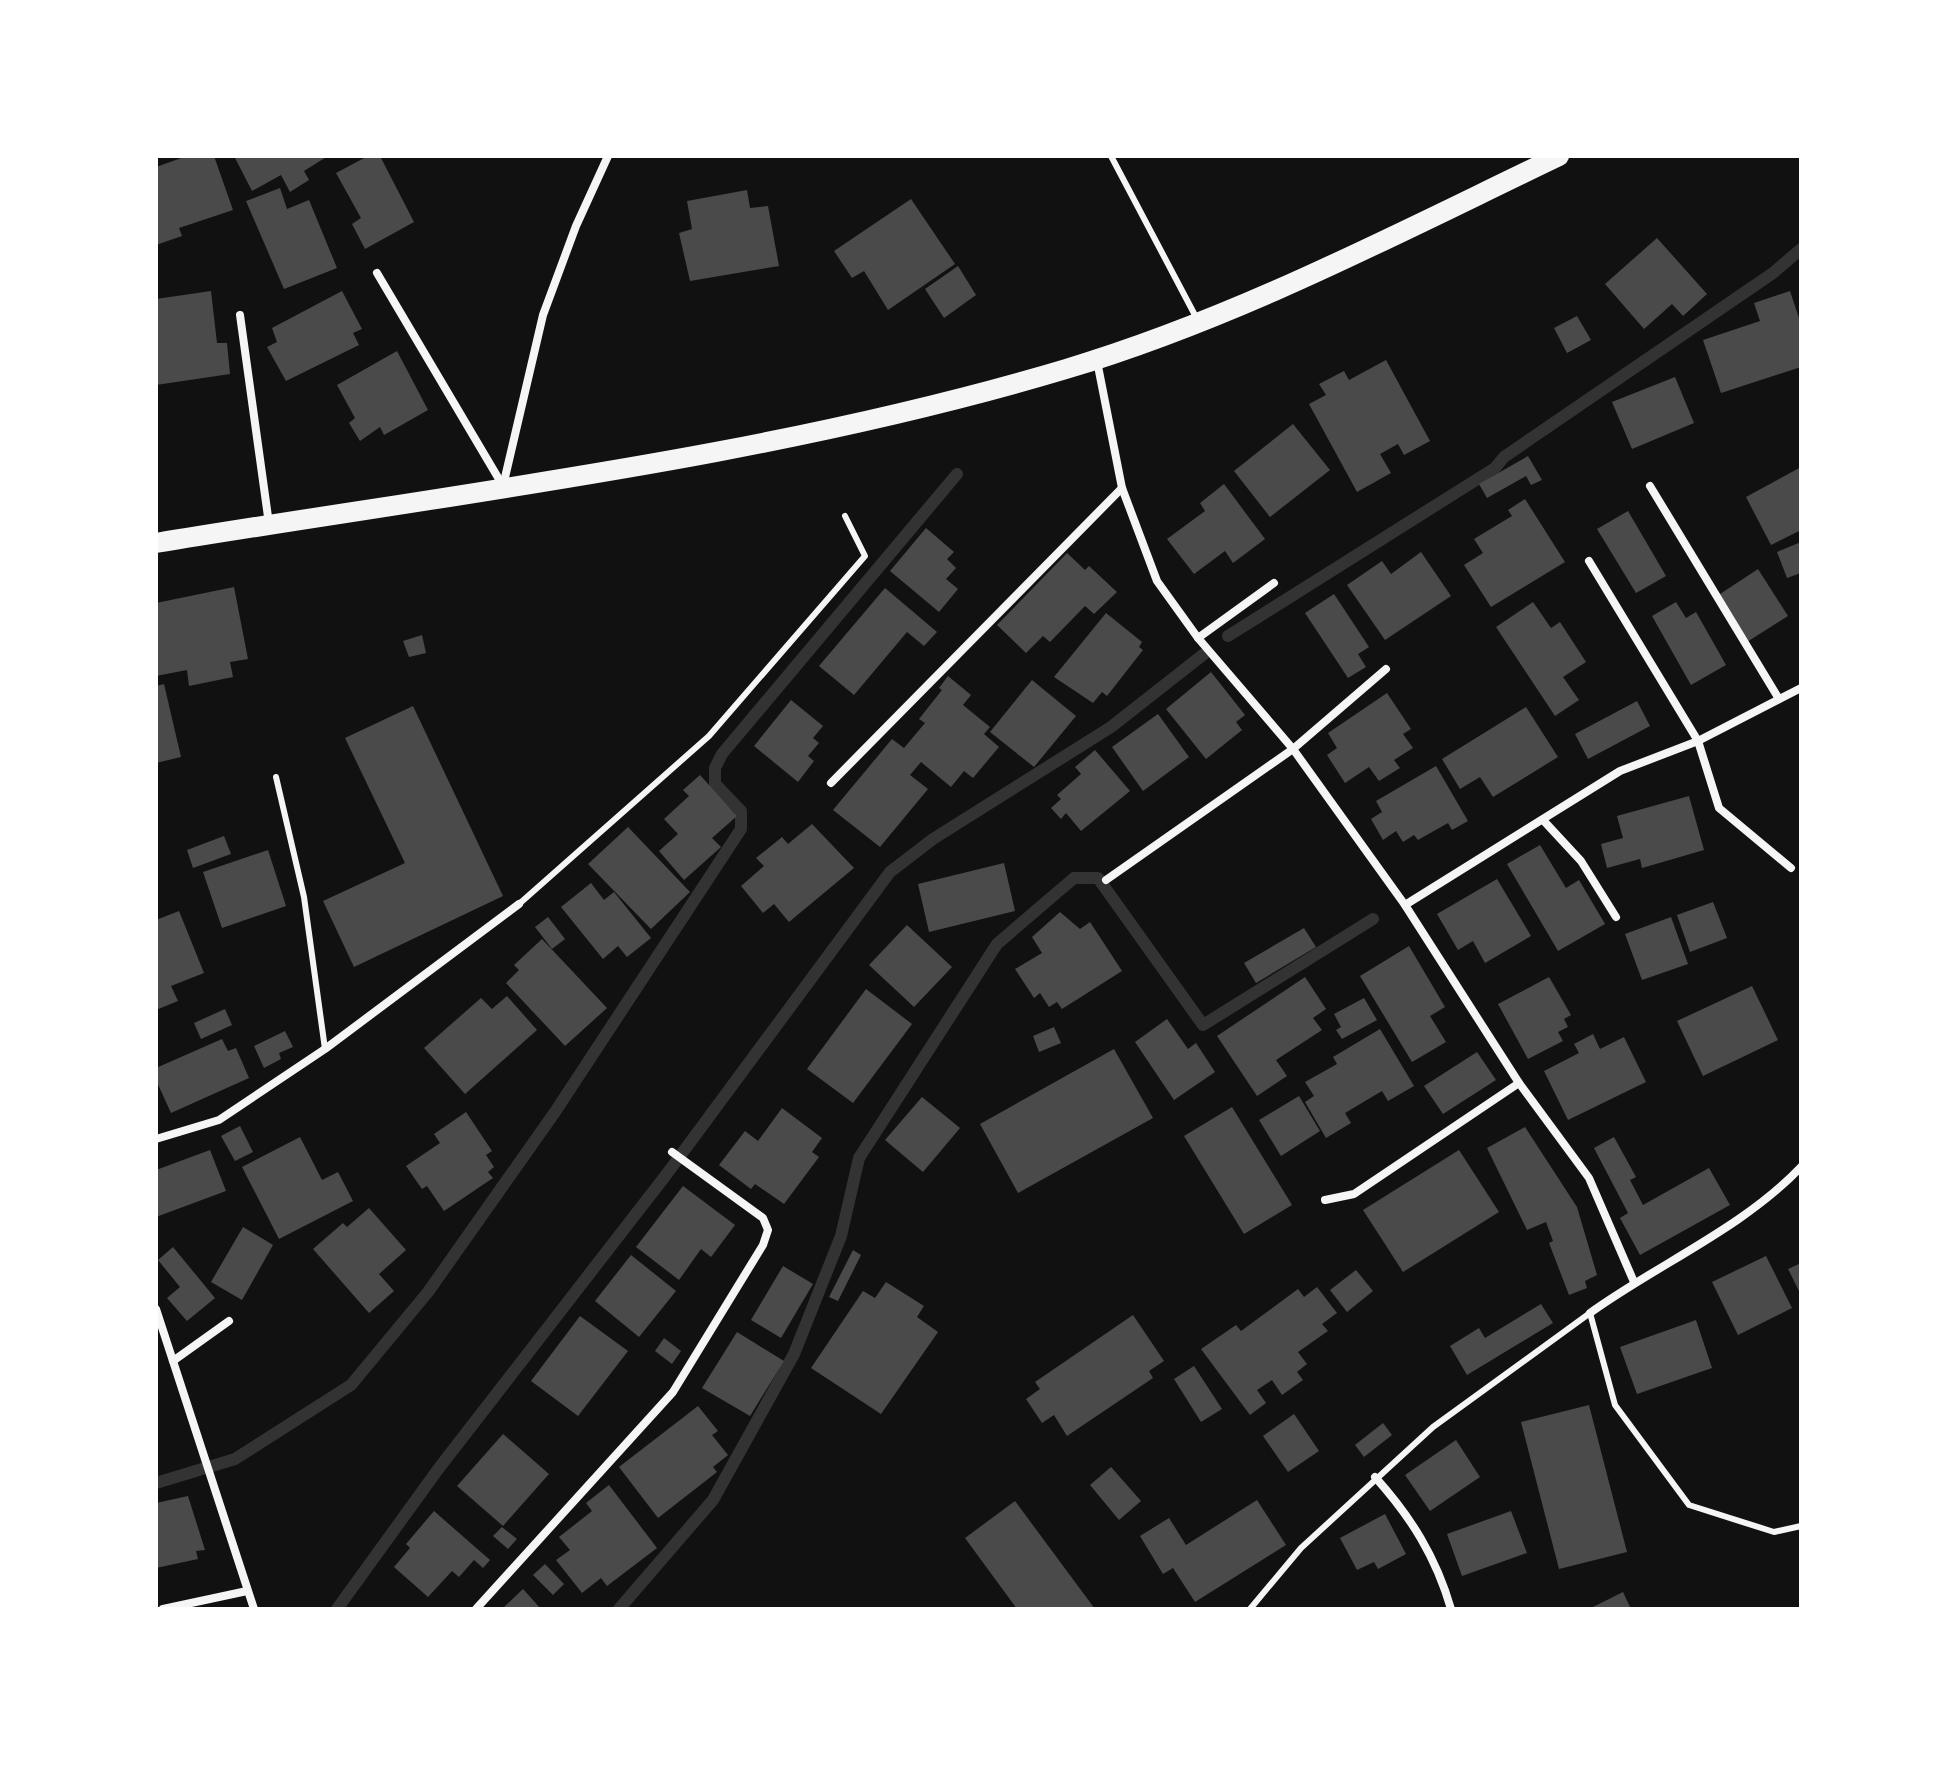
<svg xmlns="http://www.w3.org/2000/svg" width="1957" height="1765" viewBox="0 0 1957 1765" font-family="Rubik,sans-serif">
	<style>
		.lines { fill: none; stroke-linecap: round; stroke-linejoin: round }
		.stream { stroke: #333; stroke-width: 12 }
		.building { fill: #4a4a4a }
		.service { stroke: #f5f5f5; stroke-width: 6 }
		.minor { stroke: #f5f5f5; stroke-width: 8 }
		.primary { stroke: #f5f5f5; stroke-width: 20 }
	</style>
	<rect width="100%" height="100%" fill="#111"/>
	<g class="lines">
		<g class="stream">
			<polyline points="1228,636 1495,468 1504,457 1773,273 1801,249"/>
			<polyline points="156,1483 235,1459 351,1385 428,1292 555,1112 741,829 741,811 715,784 715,768 722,754 957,474"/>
			<polyline points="337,1609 439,1468 666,1175 890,872 933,839 1111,727 1204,654"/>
			<polyline points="619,1609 713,1500 794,1354 841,1236 859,1158 997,944 1074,878 1098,878 1203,1025 1373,919"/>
		</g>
	</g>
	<g class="building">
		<polygon points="187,156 214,156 233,210 179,228 182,236 156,245 156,167"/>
		<polygon points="234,156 328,156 304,171 309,180 290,192 281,175 252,191"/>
		<polygon points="368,156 380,156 414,222 365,249 352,224 361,218 336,173"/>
		<polygon points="280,188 287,209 309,200 337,268 284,289 246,201"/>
		<polygon points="747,190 750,208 768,206 779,266 690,281 679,233 692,229 687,201"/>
		<polygon points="911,199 955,264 888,310 864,271 852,278 834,251"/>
		<polygon points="1657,238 1707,294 1683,316 1672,304 1644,329 1605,284"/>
		<polygon points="958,266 976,295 944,318 925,289"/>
		<polygon points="211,291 217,343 227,343 230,374 156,385 156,299"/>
		<polygon points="342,291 362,329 353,333 359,345 286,381 267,347 277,342 272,328"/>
		<polygon points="1790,291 1801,324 1801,367 1721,393 1703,340 1760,321 1754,303"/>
		<polygon points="1577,316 1591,340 1567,353 1554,328"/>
		<polygon points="397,351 428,410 384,435 380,427 360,441 349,423 355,418 337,385"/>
		<polygon points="1386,360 1430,441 1404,455 1398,444 1380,454 1391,473 1357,492 1309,404 1326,395 1319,384 1344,371 1349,380"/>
		<polygon points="1675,377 1694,423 1632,449 1612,402"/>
		<polygon points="1293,424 1330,470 1270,517 1234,471"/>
		<polygon points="1528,456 1542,480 1531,485 1526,476 1487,498 1479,484"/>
		<polygon points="1801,467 1801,530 1771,545 1746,497"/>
		<polygon points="1224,484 1265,539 1233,563 1225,551 1194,574 1167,539 1205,511 1200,503"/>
		<polygon points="1525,499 1565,562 1491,607 1464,565 1483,553 1474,539 1512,516 1508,510"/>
		<polygon points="1628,511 1666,576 1636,593 1597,529"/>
		<polygon points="926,528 954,552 947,559 956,568 946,579 958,589 939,612 890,571"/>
		<polygon points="1801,542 1801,573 1787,578 1777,552"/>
		<polygon points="1421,552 1451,596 1385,640 1347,585 1382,561 1391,574"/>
		<polygon points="1067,553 1085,570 1089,566 1117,592 1094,614 1085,606 1050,642 1043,636 1026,653 997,625"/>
		<polygon points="1758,569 1788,616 1747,642 1717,596"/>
		<polygon points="234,587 248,659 230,662 233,677 189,686 187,670 156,676 156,603"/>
		<polygon points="885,588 937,632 924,646 907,632 854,695 819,666"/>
		<polygon points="1334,594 1369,647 1358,654 1366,667 1348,678 1305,613"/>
		<polygon points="1533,602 1551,628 1560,622 1586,662 1563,677 1579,700 1555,716 1496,627"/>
		<polygon points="1676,602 1686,618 1696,612 1726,665 1691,685 1652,616"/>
		<polygon points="1106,613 1142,642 1139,647 1143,650 1107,696 1102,692 1093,703 1054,677"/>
		<polygon points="422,635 426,653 409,657 403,641"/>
		<polygon points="1211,672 1245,715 1236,722 1242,730 1206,759 1166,709"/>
		<polygon points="948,676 971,695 963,705 990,727 984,734 999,747 973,778 964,771 951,787 921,762 910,775 928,789 880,847 833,810 892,739 904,748 925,723 919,719 942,690 939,688"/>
		<polygon points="1032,680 1076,716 1034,767 990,732"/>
		<polygon points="164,684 181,757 156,763 156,686"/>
		<polygon points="1387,693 1411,729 1403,734 1413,748 1394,760 1400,768 1379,781 1369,767 1345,783 1327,755 1337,748 1328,733"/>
		<polygon points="791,700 823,726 813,738 819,743 808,756 814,761 798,782 754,746"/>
		<polygon points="1637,701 1650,726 1588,759 1575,734"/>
		<polygon points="413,706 503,896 354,967 323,901 405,863 345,738"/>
		<polygon points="1526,707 1558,757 1493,797 1480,777 1460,789 1442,759"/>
		<polygon points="1158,714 1189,757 1143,791 1112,747"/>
		<polygon points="1095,750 1130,791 1081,831 1066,813 1061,819 1051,808 1061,799 1057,795 1081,774 1075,767"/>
		<polygon points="1436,766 1468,821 1452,830 1448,823 1418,840 1414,835 1403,842 1396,831 1383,840 1371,819 1382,812 1376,801"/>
		<polygon points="700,775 737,816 712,838 721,847 684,880 659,851 678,834 664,819 689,796 683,790"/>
		<polygon points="1689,796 1704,850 1642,868 1640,859 1607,868 1601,844 1623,838 1617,816"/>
		<polygon points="812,824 854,868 789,922 774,904 763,913 741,886 764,866 756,858 782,837 788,844"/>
		<polygon points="628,827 690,892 651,929 588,864"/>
		<polygon points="224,836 231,854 193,868 187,850"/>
		<polygon points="1540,845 1566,888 1579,880 1605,924 1558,951 1507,864"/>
		<polygon points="268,850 286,906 222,928 203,872"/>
		<polygon points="1004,863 1015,911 929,932 918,884"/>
		<polygon points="1497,879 1531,936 1485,963 1473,941 1458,950 1437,914"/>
		<polygon points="591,883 604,900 614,892 651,938 627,957 618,946 603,959 561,907"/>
		<polygon points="1713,902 1727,938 1690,952 1677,915"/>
		<polygon points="179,911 204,973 171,986 178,1001 156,1010 156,920"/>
		<polygon points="1060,912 1080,929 1090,922 1122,971 1062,1009 1057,1002 1049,1007 1040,993 1034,998 1015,969 1042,953 1032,937"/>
		<polygon points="548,917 565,939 552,949 535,927"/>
		<polygon points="1671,917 1688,964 1642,980 1625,934"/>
		<polygon points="907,925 952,967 914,1007 869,965"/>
		<polygon points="1304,928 1316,947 1256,983 1244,963"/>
		<polygon points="542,939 607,1008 565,1046 506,983 519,970 514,965"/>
		<polygon points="1409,946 1445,1007 1430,1016 1446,1042 1412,1062 1360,976"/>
		<polygon points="1305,977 1326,1009 1313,1018 1322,1030 1276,1060 1287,1076 1257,1096 1217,1036"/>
		<polygon points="1549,977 1571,1015 1564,1019 1568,1027 1558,1032 1563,1041 1528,1059 1498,1004"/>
		<polygon points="1752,986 1778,1040 1703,1076 1677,1021"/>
		<polygon points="866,989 912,1024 853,1103 807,1069"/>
		<polygon points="507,996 537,1030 465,1094 424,1048 481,998 492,1009"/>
		<polygon points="1364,998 1377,1020 1342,1039 1336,1030 1341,1027 1334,1014"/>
		<polygon points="225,1009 232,1025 201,1039 194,1023"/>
		<polygon points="1167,1019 1188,1049 1196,1043 1215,1072 1174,1100 1135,1042"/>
		<polygon points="1054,1027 1061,1043 1039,1052 1033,1036"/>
		<polygon points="1380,1029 1414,1086 1388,1101 1382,1091 1345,1113 1351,1123 1326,1138 1305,1102 1314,1096 1305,1082 1337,1064 1333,1057"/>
		<polygon points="285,1031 293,1047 279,1053 281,1059 264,1068 254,1046"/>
		<polygon points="1593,1034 1600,1049 1624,1037 1646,1082 1568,1120 1544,1071 1579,1053 1574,1044"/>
		<polygon points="222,1039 228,1051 236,1048 249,1078 171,1113 156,1080 156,1068"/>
		<polygon points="1114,1049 1153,1118 1018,1193 980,1124"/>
		<polygon points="1477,1052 1496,1080 1443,1114 1424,1086"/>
		<polygon points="1299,1096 1320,1131 1281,1156 1259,1120"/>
		<polygon points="922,1097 960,1128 923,1172 885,1140"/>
		<polygon points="1232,1107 1292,1205 1244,1234 1184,1136"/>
		<polygon points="782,1108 822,1138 812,1152 819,1157 784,1204 755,1184 751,1189 719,1165 745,1131 758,1141"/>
		<polygon points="466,1112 492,1151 486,1155 494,1167 488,1172 493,1178 444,1211 427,1186 422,1189 406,1166 440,1143 434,1134"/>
		<polygon points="240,1126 253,1152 235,1161 221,1136"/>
		<polygon points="1525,1127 1577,1207 1597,1275 1585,1281 1587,1288 1569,1295 1549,1243 1553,1241 1546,1222 1527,1230 1487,1148"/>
		<polygon points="300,1137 322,1180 338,1172 353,1201 279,1239 242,1167"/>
		<polygon points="1614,1137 1636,1177 1630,1180 1643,1205 1709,1168 1730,1205 1640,1255 1620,1218 1628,1213 1594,1148"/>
		<polygon points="210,1150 226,1191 156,1217 156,1170"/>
		<polygon points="1459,1150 1499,1212 1403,1272 1363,1210"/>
		<polygon points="683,1186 735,1225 711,1257 701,1249 679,1280 636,1247"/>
		<polygon points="369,1208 406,1250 379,1274 394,1291 369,1313 313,1249 343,1223 347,1227"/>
		<polygon points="243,1227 273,1245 242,1300 211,1282"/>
		<polygon points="173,1247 215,1298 187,1321 167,1298 180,1287 158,1260"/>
		<polygon points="853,1250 861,1255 838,1301 829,1297"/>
		<polygon points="631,1255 676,1291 639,1337 595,1301"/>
		<polygon points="1766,1256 1792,1308 1738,1335 1712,1282"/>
		<polygon points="1801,1263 1801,1295 1788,1269"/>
		<polygon points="783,1266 813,1284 781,1338 751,1320"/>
		<polygon points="1356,1270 1373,1291 1347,1312 1330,1290"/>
		<polygon points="886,1282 924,1306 917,1317 938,1332 881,1414 811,1368 863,1291 875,1298"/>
		<polygon points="1317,1287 1337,1313 1322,1324 1328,1331 1298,1352 1307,1364 1297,1372 1303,1380 1282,1395 1272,1380 1257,1390 1266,1403 1250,1415 1201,1349 1236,1325 1241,1331 1298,1289 1304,1297"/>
		<polygon points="1541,1304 1553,1323 1467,1375 1450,1346 1479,1328 1485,1338"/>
		<polygon points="1133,1315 1164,1361 1149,1371 1153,1378 1067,1436 1054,1415 1042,1423 1026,1399 1040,1389 1035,1382"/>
		<polygon points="580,1316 628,1351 578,1416 531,1381"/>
		<polygon points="1696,1320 1712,1368 1637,1394 1620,1347"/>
		<polygon points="737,1332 784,1361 750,1416 702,1388"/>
		<polygon points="664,1338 681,1351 672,1364 655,1351"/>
		<polygon points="1194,1366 1222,1409 1201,1422 1174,1379"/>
		<polygon points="1589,1405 1627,1552 1559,1569 1521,1422"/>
		<polygon points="698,1406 718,1431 712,1435 728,1455 713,1467 717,1472 658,1518 619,1467"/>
		<polygon points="1294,1414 1319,1451 1288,1472 1263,1436"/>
		<polygon points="1383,1423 1392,1435 1364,1457 1355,1445"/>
		<polygon points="503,1434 549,1474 503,1526 457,1486"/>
		<polygon points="1456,1440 1480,1477 1430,1511 1405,1475"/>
		<polygon points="1111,1467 1141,1501 1119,1520 1090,1485"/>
		<polygon points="609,1485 657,1548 607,1586 601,1578 582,1593 556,1560 570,1550 559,1537 592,1511 586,1503"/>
		<polygon points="188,1496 205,1550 196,1551 198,1559 156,1568 156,1503"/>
		<polygon points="1257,1500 1286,1545 1195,1602 1173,1568 1163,1574 1140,1536 1169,1518 1186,1545"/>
		<polygon points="1015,1501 1095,1609 1017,1609 965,1538"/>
		<polygon points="434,1511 490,1560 483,1568 474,1560 459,1577 452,1571 428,1597 394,1567 410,1548 406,1544"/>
		<polygon points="1511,1511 1527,1553 1462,1576 1447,1534"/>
		<polygon points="1385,1514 1406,1554 1378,1569 1374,1562 1357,1570 1340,1538"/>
		<polygon points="502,1527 517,1539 508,1549 493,1536"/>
		<polygon points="545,1564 564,1584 553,1595 533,1575"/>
		<polygon points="523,1589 541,1609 505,1609 504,1607"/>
		<polygon points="1623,1592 1631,1609 1589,1609"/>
	</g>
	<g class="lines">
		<g class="service">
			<polyline points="1111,156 1197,319"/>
			<polyline points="276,777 304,897 325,1049"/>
			<polyline points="519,904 709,736 865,556 845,516"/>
			<polyline points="1250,1609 1301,1548 1433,1427 1590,1313 1615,1405 1689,1505 1774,1532 1801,1526"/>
		</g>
		<g class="minor">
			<polyline points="377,273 503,486"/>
			<polyline points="240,315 269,524"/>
			<polyline points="1097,361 1122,488 1157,581 1198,638 1293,749 1405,905 1519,1083 1589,1178 1634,1282"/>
			<polyline points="503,486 543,315 576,226 608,156"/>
			<polyline points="1650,486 1779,699"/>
			<polyline points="1589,561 1698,741 1719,808 1791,868"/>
			<polyline points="1198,638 1274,583"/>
			<polyline points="831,783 1122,488"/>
			<polyline points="1543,820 1581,861 1616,917"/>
			<polyline points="1106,880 1293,749 1386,669"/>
			<polyline points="1405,905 1620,771 1698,741 1801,688"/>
			<polyline points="156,1139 219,1120 325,1049 519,904"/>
			<polyline points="1325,1200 1354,1194 1519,1083"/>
			<polyline points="156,1309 254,1609"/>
			<path d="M1590,1313C1658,1264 1743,1228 1801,1167"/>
			<polyline points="173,1361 229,1321"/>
			<path d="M1375,1477C1411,1517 1436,1557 1451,1609"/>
			<polyline points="163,1609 247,1591"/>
			<polyline points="476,1609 673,1392 763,1245 768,1230 763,1218 672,1152"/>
		</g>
		<path class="primary" d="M156,543C458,493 772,457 1066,369C1237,318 1398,233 1559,156"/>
	</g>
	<rect width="1957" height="1765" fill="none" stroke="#ffffff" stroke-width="316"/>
</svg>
